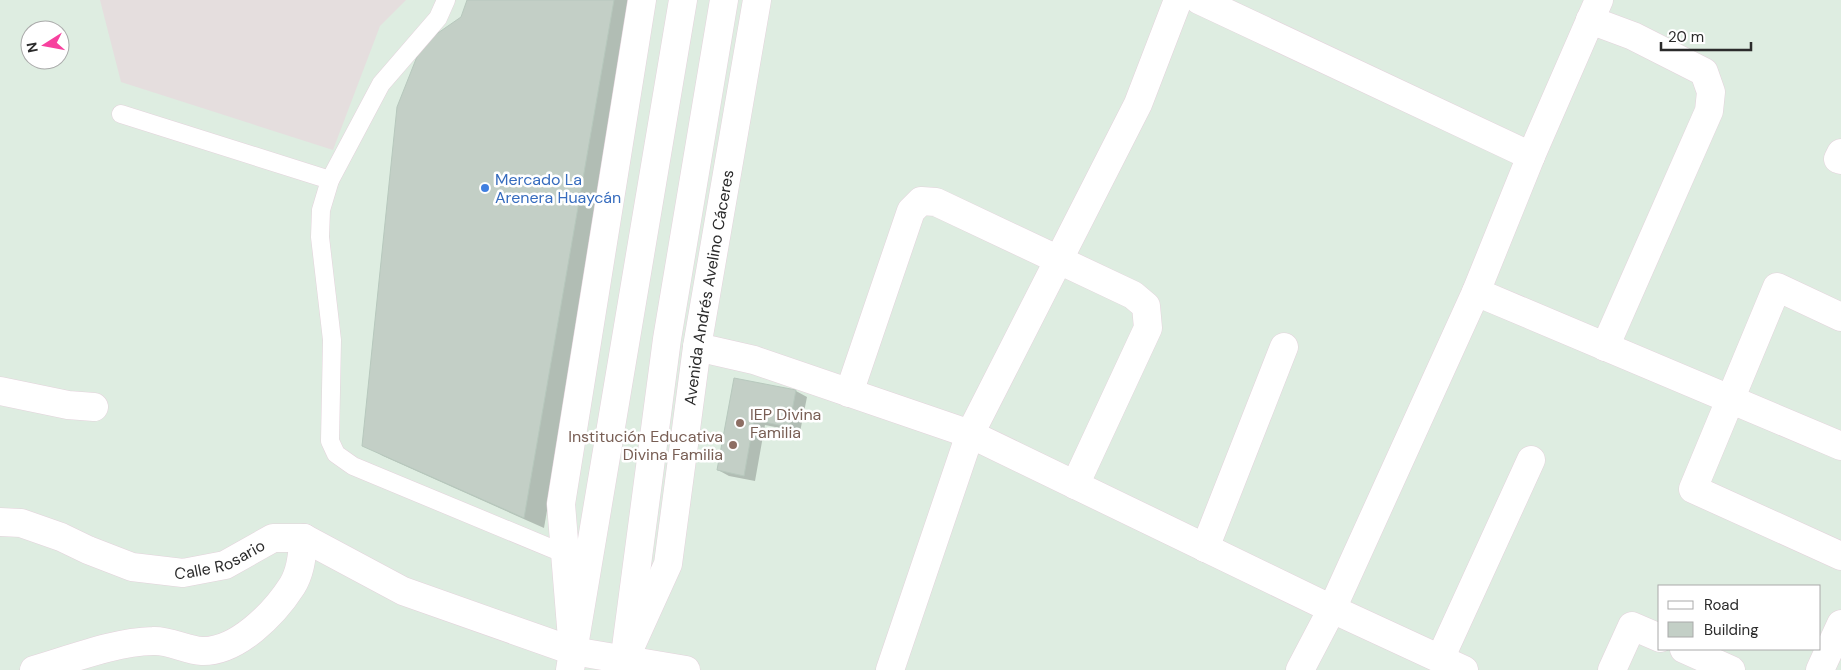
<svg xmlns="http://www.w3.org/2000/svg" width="1841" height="670" viewBox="0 0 1841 670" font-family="'DM Sans',sans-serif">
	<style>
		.industrial { fill: #e5dede }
		.shadow { fill: #0003 }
		.building { fill: #c3cfc6; stroke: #b7c8bd }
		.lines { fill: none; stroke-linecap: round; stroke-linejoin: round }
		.service-casing { stroke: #e4d3dc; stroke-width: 19 }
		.minor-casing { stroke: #e4d3dc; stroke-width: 29 }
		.tertiary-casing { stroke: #e4d3dc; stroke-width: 29 }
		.secondary-casing { stroke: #e4d3dc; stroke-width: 29 }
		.service { stroke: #fff; stroke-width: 18 }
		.minor { stroke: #fff; stroke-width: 28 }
		.tertiary { stroke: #fff; stroke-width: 28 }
		.secondary { stroke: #fff; stroke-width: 28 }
		.shop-dot { fill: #3f7fe0; stroke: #fff; stroke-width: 2 }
		.education-dot { fill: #8d6e63; stroke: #fff; stroke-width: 2 }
		.labels { text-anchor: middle; stroke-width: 5; stroke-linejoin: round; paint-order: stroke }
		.shop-label { font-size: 16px; fill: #366cbe; stroke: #fff; text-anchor: start }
		.street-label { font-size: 16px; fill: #2b2b2b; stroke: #fff }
		.education-label { font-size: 16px; fill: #785e54; stroke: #fff; text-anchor: start }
	</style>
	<rect width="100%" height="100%" fill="#deede1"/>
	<polygon class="industrial" points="100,0 406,0 380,26 333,150 121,82"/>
	<g class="shadow">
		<polygon points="468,0 635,0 544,528 383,456 364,445"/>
		<polygon points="735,379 796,391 807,397 800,432 765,425 755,481 729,476 718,470"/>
	</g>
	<g class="building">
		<polygon points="467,0 614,0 524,518 362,446 397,107 422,44 461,17"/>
		<polygon points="734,378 796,390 789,427 754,420 744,476 717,470"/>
	</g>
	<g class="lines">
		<defs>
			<g id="service">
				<polyline points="446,0 438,18 381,84 330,180 321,210 320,237 332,340 330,441 336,454 353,466 565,554"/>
				<polyline points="121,114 330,180"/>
			</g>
			<g id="minor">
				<polyline points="1199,0 1531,156"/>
				<polyline points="1590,20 1633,36 1704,72 1711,92 1709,111 1605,347"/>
				<polyline points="1841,153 1838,159 1841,160"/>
				<polyline points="1476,292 1841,446"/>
				<polyline points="1841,317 1777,287 1693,489 1841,556"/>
				<polyline points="697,347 754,360 970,434 1332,609 1464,670"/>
				<polyline points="0,391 68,405 94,407"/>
				<polyline points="849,393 911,211 921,201 936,202 1133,295 1146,306 1148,328 1075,485"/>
				<path id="s1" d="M0,522L21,523L61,537L88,550L132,567L183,573L225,565L273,538H304L403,591L573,651"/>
				<polyline points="1205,548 1284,347"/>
				<polyline points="1684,649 1731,670"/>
				<polyline points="1440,659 1531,460"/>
				<path d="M34,670C72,659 114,642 153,641C169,640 186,650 202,651C237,652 274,614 292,586C301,572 302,554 304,538"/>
				<polyline points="890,670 970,434 1138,104 1178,0"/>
				<polyline points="1300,670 1332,609 1476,292 1531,156 1599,0"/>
				<polyline points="1612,670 1632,626 1660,638"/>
				<polyline points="1820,670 1841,624"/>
			</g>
			<g id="tertiary">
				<polyline points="642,0 561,504 573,651 686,670"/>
				<path id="s2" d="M629,650L668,564L697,347L757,0"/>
			</g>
			<g id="secondary">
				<polyline points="570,670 683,0"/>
				<polyline points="623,670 667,339 724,0"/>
			</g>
		</defs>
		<use href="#service" class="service-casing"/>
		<use href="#minor" class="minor-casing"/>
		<use href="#tertiary" class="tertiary-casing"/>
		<use href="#secondary" class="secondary-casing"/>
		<use href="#service" class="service"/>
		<use href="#minor" class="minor"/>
		<use href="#tertiary" class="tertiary"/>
		<use href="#secondary" class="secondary"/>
	</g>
	<circle class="shop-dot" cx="485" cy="188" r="5"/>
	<g class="education-dot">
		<circle cx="740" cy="423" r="5"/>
		<circle cx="733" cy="445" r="5"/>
	</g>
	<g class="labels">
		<g class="shop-label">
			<text x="495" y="185">Mercado La<tspan x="495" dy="18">Arenera Huaycán</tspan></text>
		</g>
		<g class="street-label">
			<text dy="6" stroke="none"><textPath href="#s2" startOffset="374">Avenida Andrés Avelino Cáceres</textPath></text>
			<text dy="6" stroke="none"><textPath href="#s1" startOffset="231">Calle Rosario</textPath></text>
		</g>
		<g class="education-label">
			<text x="750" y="420">IEP Divina<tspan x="750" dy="18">Familia</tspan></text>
			<text x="723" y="442" text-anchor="end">Institución Educativa<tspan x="723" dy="18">Divina Familia</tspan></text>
		</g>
	</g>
	<rect x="1658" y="585" width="162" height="65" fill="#ffffff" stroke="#aaaaaa"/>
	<rect x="1668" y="601" width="25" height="8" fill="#ffffff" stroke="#aaaaaa"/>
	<text x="1704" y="610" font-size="15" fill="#2b2b2b">Road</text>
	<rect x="1668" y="622" width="25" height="15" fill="#c3cfc6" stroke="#aaaaaa"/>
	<text x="1704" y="635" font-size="15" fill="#2b2b2b">Building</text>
	<g transform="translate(45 45) rotate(259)"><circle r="24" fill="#ffffff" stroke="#aaaaaa"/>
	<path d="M0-4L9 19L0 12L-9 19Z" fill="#f7419e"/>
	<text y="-8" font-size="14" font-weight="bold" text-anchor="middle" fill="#2b2b2b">N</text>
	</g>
	<path d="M1661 42v8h90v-8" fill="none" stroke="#2b2b2b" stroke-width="2.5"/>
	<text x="1668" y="42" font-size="15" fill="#2b2b2b" stroke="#ffffff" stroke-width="4" paint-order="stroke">20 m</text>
</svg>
